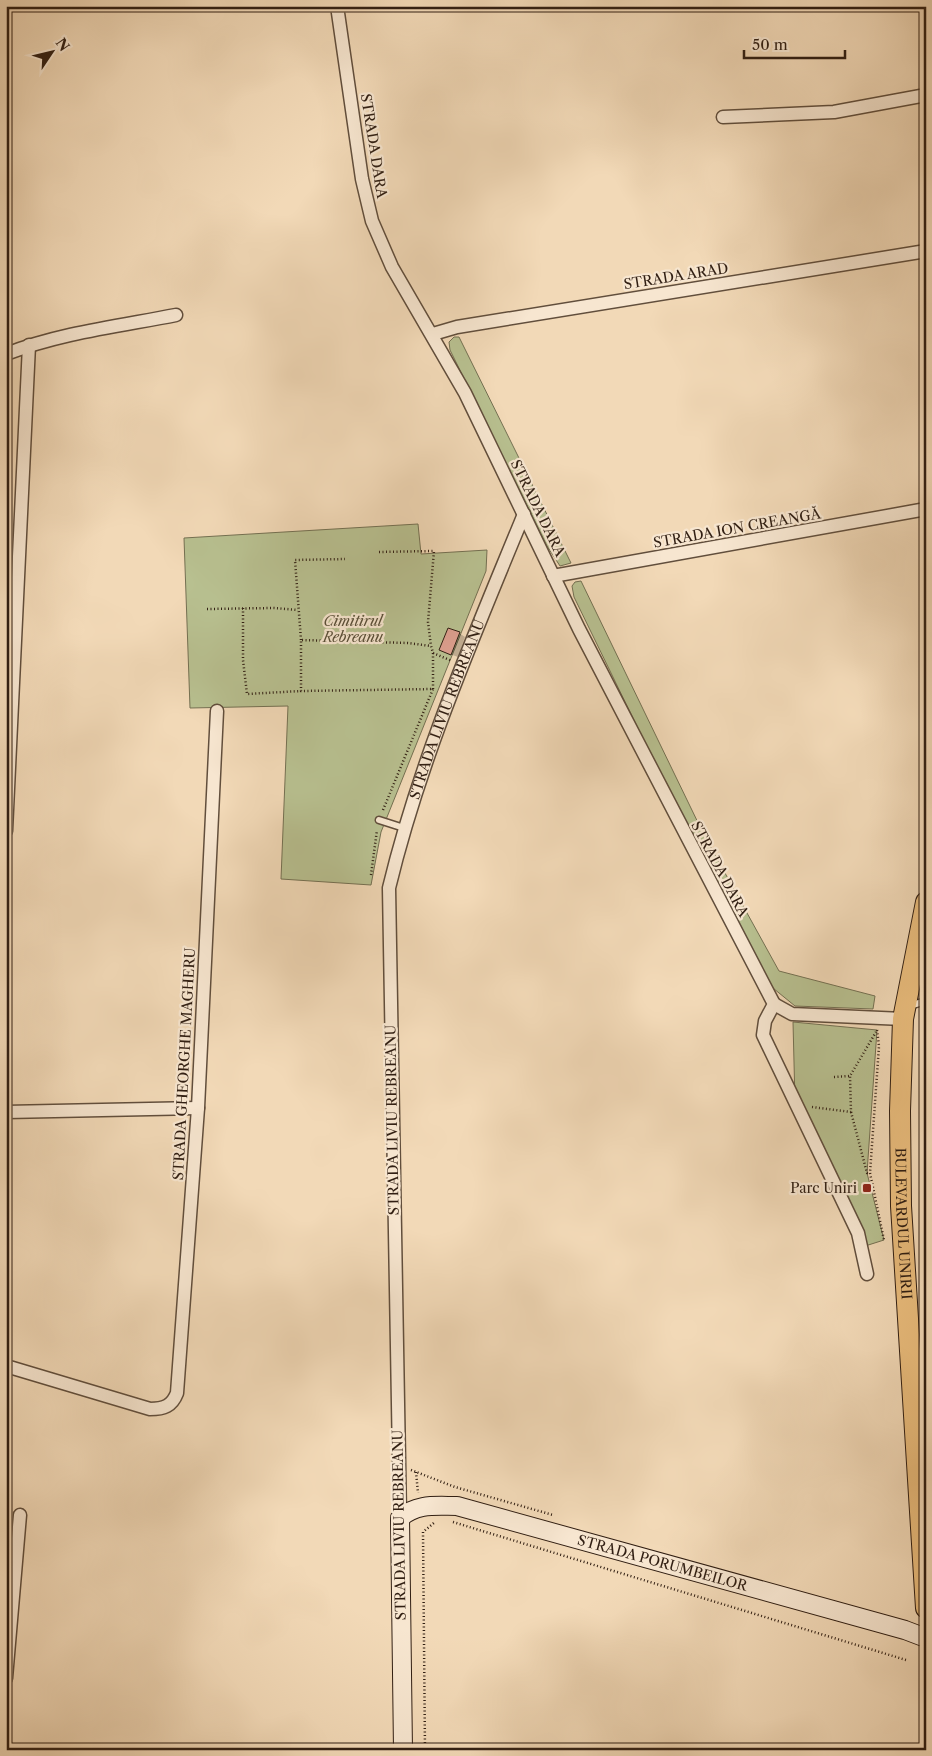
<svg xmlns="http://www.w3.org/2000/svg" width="932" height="1756" viewBox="0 0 932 1756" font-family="'Libre Caslon Text',serif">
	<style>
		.green { fill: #b8c090; stroke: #747052 }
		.shadow { fill: #0003 }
		.building { fill: #dd9f8f; stroke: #311f13 }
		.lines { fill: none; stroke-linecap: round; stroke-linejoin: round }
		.service-casing { stroke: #614e3c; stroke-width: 9 }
		.minor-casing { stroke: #614e3c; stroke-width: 15 }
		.secondary-casing { stroke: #311f13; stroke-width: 20 }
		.primary-casing { stroke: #311f13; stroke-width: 22 }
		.path { stroke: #311f13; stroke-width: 2.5; stroke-dasharray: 1 2.5; stroke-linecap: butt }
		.service { stroke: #f7e6d0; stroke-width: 6 }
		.minor { stroke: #f7e6d0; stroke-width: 12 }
		.secondary { stroke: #f7e6d0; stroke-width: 18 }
		.primary { stroke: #e9bc7c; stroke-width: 20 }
		.poi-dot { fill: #8f2418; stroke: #f7e6d0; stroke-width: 2 }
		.labels { text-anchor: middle; stroke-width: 4.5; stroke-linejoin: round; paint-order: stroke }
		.street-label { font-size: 14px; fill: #311f13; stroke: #f7e6d0 }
		.park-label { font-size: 14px; font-style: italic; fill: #5a4f38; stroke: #f7e6d0 }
		.poi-label { font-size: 14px; fill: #311f13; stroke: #f7e6d0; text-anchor: end }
	</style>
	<rect width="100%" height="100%" fill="#f2d9b7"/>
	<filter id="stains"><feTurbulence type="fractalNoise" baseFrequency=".004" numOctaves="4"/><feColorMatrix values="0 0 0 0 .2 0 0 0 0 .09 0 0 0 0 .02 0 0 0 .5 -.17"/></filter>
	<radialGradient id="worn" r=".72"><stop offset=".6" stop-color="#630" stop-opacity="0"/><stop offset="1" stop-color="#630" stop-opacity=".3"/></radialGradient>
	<g class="green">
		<polygon points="454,337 459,337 571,563 560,566 547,546 450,350 449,342"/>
		<polygon points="418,524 421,554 487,550 486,571 381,832 371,885 281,879 288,706 190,708 184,538"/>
		<polygon points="581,581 704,835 779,971 875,996 873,1009 795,1006 768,984 686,827 574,597 572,586 575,582"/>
		<polygon points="793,1022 877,1030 867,1173 884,1240 862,1247 795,1102"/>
	</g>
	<polygon class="shadow" points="459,633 465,637 458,657 447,653"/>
	<polygon class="building" points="448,628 460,632 451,655 439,650"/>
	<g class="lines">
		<defs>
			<g id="service">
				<polyline points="379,820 404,828"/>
				<polyline points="909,1006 926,1001"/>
			</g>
			<g id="minor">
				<polyline points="337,6 362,179 372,221 392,267 465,393 579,629 774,1004 765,1021 763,1035 858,1233 867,1274"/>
				<polyline points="723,117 834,112 926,95"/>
				<polyline points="433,334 457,327 926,251"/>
				<path d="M6,354C60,333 119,326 176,315"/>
				<polyline points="553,576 926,509"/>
				<polyline points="6,831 29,345"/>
				<polyline points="774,1004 792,1014 903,1019"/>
				<polyline points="6,1112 198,1108"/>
				<path d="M6,1366L150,1409C164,1409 172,1406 177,1393L198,1108L217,711"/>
				<polyline points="910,1368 926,1364"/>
				<path id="s1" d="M400,1518L389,888C420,759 474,636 524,514"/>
				<polyline points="6,1678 20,1515"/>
			</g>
			<g id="secondary">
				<path id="s2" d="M403,1750L400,1518C417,1503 436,1506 457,1506L905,1630L926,1638"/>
			</g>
			<g id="primary">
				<path id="s3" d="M926,902L903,1019L900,1111L901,1206L926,1608"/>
			</g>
		</defs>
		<use href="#service" class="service-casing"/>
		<use href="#minor" class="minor-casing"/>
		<use href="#secondary" class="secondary-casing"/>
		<use href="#primary" class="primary-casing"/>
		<g class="path">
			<polyline points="379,552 434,551 428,622 431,646"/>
			<polyline points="243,608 243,660 247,694 301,691"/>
			<polyline points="207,609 274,608 298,610"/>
			<polyline points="301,640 295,560 345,559"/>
			<polyline points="433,689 433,653"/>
			<polyline points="383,810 433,689 301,691 301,640 408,643 431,646 433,653 452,661"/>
			<polyline points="371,875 377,830"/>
			<polyline points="877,1030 879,1046 870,1173 884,1240"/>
			<polyline points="834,1077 850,1076 876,1032"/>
			<polyline points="812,1107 851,1112 850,1076"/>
			<polyline points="851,1112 867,1173 870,1173"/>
			<polyline points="411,1470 455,1487 553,1515"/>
			<polyline points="416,1472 418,1493"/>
			<polyline points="453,1522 906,1660"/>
			<polyline points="425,1750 423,1532 435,1522"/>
		</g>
		<use href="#service" class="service"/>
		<use href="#minor" class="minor"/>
		<use href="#secondary" class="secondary"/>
		<use href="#primary" class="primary"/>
	</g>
	<rect class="poi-dot" x="862" y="1183" width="10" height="10" rx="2.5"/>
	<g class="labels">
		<g class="street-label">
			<text transform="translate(374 146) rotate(81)" y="5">STRADA DARA</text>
			<text transform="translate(676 276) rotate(-9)" y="5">STRADA ARAD</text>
			<text transform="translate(538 508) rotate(64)" y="5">STRADA DARA</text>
			<text transform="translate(737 528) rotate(-10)" y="5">STRADA ION CREANGĂ</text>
			<text dy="5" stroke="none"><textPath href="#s1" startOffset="818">STRADA LIVIU REBREANU</textPath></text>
			<text transform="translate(720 869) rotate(62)" y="5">STRADA DARA</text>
			<text transform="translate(184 1064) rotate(-87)" y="5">STRADA GHEORGHE MAGHERU</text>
			<text transform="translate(392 1120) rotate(-91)" y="5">STRADA LIVIU REBREANU</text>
			<text dy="5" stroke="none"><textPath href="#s3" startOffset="324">BULEVARDUL UNIRII</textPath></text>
			<text transform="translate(399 1525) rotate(-91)" y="5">STRADA LIVIU REBREANU</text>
			<text dy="5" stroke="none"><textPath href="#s2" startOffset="505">STRADA PORUMBEILOR</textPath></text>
		</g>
		<g class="park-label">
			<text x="353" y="626">Cimitirul<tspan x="353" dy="16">Rebreanu</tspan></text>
		</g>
		<g class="poi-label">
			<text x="857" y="1193">Parc Uniri</text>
		</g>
	</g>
	<rect width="932" height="1756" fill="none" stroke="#f2d9b7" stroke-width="25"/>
	<rect x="8" y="8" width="917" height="1741" fill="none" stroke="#311f13" stroke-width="2.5"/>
	<rect x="12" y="12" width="907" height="1731" fill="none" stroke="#311f13"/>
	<g transform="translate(52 52) rotate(55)" stroke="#f7e6d0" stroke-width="4" paint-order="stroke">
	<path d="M0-4L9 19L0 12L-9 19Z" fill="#311f13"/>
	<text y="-8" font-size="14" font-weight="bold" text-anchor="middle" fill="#311f13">N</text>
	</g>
	<path d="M744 50v8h101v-8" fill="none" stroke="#311f13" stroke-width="2.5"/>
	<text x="752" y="50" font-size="15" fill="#311f13" stroke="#f7e6d0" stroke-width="4" paint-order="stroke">50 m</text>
	<rect width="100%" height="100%" filter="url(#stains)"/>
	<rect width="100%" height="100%" fill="url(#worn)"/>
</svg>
